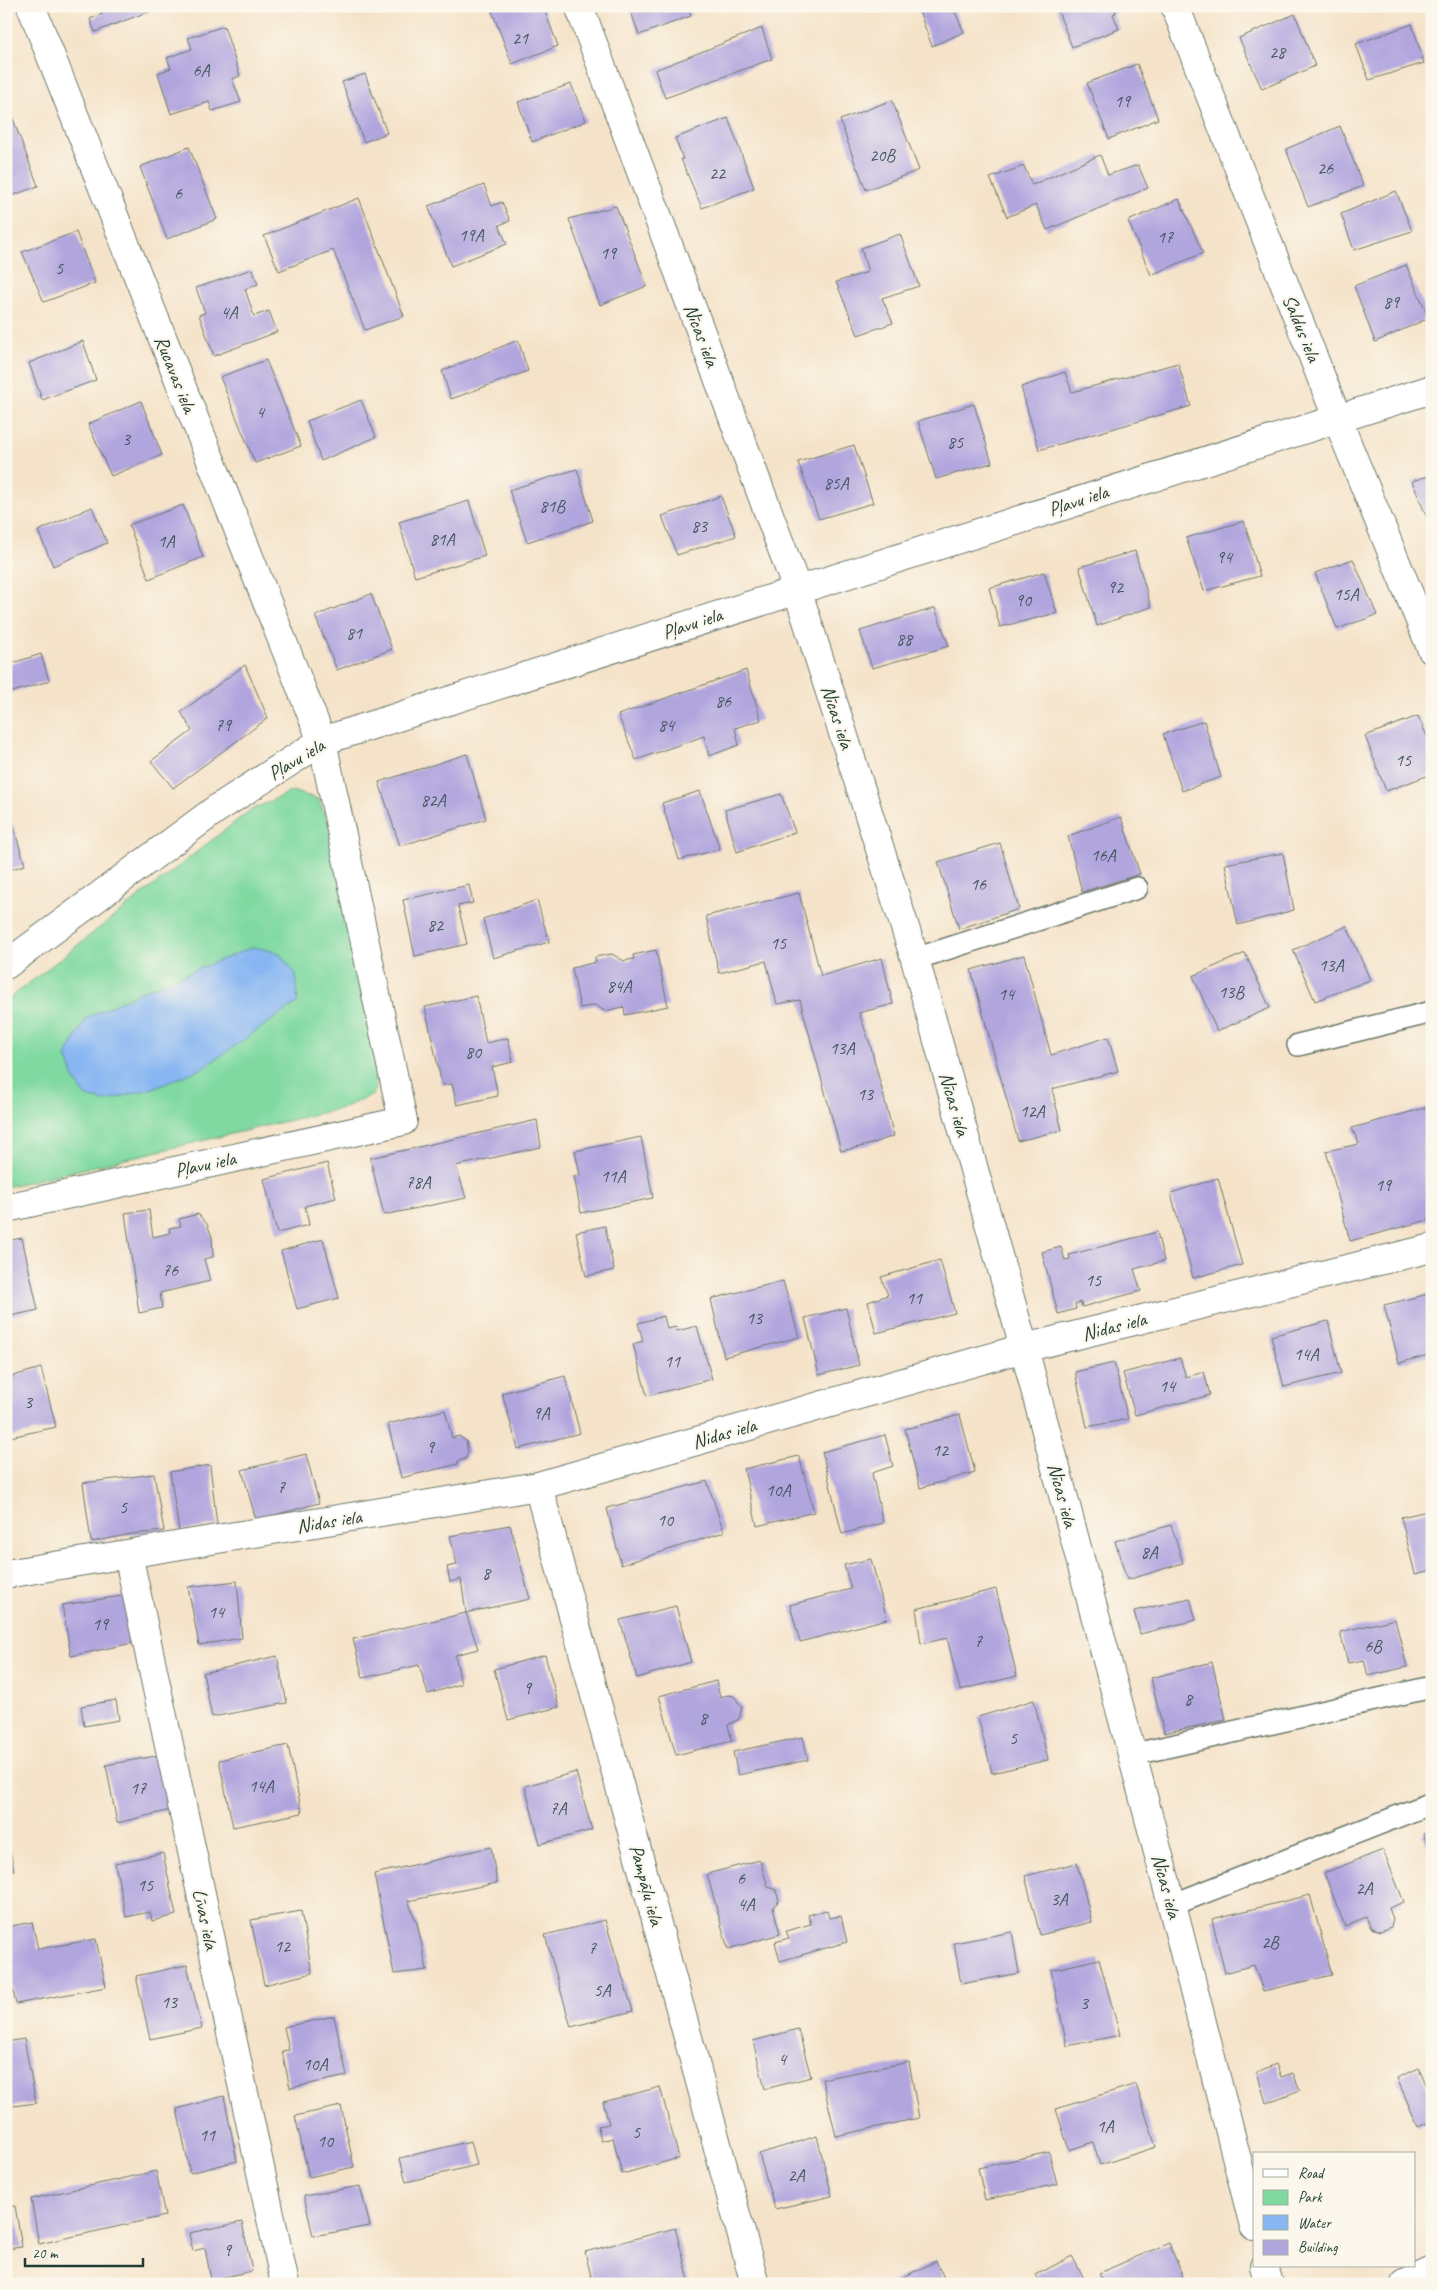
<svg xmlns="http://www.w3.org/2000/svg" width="1438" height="2290" viewBox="0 0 1438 2290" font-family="Caveat,sans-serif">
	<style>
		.green { fill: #7fd9a0; stroke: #4f8b6a }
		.water { fill: #87b6f2; stroke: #537a93 }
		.building { fill: #b1a5de }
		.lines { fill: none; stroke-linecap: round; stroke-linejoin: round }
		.service-casing { stroke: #6a7768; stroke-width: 24 }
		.minor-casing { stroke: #6a7768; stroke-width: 30 }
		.service { stroke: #fff; stroke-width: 21 }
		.minor { stroke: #fff; stroke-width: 28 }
		.labels { text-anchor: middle; stroke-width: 4.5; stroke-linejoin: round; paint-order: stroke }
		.number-label { font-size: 18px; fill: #44575e }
		.street-label { font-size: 20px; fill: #1f3d34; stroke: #fbf7ec }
	</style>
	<rect width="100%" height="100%" fill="#fbf7ec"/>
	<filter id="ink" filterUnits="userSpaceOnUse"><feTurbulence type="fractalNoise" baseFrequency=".02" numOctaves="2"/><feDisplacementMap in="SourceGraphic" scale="10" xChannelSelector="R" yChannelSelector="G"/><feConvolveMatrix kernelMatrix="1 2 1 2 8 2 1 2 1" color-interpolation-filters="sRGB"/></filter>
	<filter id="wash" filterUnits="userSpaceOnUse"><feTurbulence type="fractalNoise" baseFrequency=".0096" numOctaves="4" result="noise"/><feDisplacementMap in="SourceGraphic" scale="20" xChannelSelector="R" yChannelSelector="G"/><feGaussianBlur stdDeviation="1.12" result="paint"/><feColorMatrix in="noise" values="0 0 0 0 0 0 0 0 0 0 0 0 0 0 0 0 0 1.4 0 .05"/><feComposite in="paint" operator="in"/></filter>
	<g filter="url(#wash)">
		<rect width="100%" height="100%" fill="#f5e3c9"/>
		<polygon class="green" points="292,791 318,799 334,834 382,1057 373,1095 342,1108 6,1187 6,1001 249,811"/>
		<polygon class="water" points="253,947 278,952 296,974 298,1002 203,1068 160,1086 106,1101 86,1097 75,1081 66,1056 86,1018 145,990"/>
		<g id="blocks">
			<g class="building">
				<polygon points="99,6 148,6 150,11 95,32 90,19 102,14"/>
				<polygon points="490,6 543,6 558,46 512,64"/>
				<polygon points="629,6 687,6 691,16 639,35"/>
				<polygon points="917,6 964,6 954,10 964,32 932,46"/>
				<polygon points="1056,6 1114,6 1116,13 1113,14 1119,29 1072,47"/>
				<polygon points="1295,14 1315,66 1262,89 1239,38"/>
				<polygon points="1412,24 1424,63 1369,80 1356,44"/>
				<polygon points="224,26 240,76 232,79 241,102 212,111 209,102 171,114 158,73 171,68 167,58 192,49 188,38"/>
				<polygon points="762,28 772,59 665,98 655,70"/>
				<polygon points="1137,64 1158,119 1109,139 1087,83"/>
				<polygon points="365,74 387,133 364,142 342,82"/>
				<polygon points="571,84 586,121 532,142 518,102"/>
				<polygon points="6,100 38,186 6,198"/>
				<polygon points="892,100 919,170 866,190 858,169 857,169 840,120"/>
				<polygon points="728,118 754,188 702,208 681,159 683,159 675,138"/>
				<polygon points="1340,126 1363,186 1308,207 1286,149"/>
				<polygon points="189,147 217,219 167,239 140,167"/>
				<polygon points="1100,155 1108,175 1138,165 1148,188 1047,230 1036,205 1007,217 990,178 1024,166 1032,185"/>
				<polygon points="484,185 492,206 502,202 510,221 499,225 507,244 451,266 428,206"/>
				<polygon points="1396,191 1412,231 1354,250 1341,214"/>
				<polygon points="359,198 404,316 365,330 333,250 279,271 264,236"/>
				<polygon points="1179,199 1203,253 1151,275 1128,221"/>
				<polygon points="616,206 647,286 600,305 569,219"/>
				<polygon points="76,232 95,283 44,302 22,252"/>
				<polygon points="900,234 919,286 882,298 893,323 858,335 836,282 868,272 861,248"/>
				<polygon points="1406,265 1429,318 1375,342 1354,286"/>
				<polygon points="252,269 258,284 245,289 254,316 269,311 277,332 214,356 199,315 205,313 196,288"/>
				<polygon points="518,340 528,371 451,399 442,371"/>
				<polygon points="83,341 96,380 42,400 29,363"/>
				<polygon points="266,360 301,446 255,463 220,377"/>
				<polygon points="1178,363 1191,406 1039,450 1021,387 1065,372 1072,392"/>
				<polygon points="361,400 376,437 321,461 307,421"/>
				<polygon points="141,401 162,455 111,476 88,424"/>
				<polygon points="974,404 992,463 936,479 918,421"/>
				<polygon points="854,445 873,503 819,519 798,462"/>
				<polygon points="577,469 593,521 527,542 509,490"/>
				<polygon points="1432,475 1432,530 1412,481"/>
				<polygon points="721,496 736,536 677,555 662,516"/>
				<polygon points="469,501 485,556 415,577 399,522"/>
				<polygon points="183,505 203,557 149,579 129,525"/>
				<polygon points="92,507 107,543 53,566 38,531"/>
				<polygon points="1244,521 1260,576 1204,591 1186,538"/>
				<polygon points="1135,551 1151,607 1097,626 1079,567"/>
				<polygon points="1353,559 1377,615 1337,629 1315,573"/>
				<polygon points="1044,572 1057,613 1000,627 989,588"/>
				<polygon points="371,594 392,649 337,670 315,616"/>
				<polygon points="935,608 949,646 872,668 860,631"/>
				<polygon points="41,654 49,681 6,694 6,665"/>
				<polygon points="245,665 268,718 173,788 151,761 192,731 181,712"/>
				<polygon points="746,670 761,720 735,728 739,745 709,756 704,736 636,760 618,715"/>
				<polygon points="1418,716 1432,747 1432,774 1386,791 1365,736"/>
				<polygon points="1204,721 1221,777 1182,791 1163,734"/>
				<polygon points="467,754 486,819 400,846 379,782"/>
				<polygon points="700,791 720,849 679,860 662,803"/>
				<polygon points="781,794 795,832 737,852 725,810"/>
				<polygon points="6,802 25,865 6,871"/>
				<polygon points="1121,817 1140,874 1082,892 1068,836"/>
				<polygon points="1000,843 1019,909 959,929 938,862"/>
				<polygon points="1283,853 1294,910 1238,925 1225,864"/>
				<polygon points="469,885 473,903 458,906 467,944 415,956 403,900"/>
				<polygon points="799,893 821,976 882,958 893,1004 859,1013 870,1044 894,1136 868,1145 841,1151 800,1000 777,1004 766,961 719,973 706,916"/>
				<polygon points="537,900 549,942 493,958 483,919"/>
				<polygon points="1347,926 1370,980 1315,1001 1293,950"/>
				<polygon points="656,950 668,1006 625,1015 624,1007 604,1011 596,1005 580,1008 572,968 596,962 595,957 612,954 624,961 634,959 633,955"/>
				<polygon points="1245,953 1270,1008 1217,1031 1193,976"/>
				<polygon points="1024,955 1051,1055 1108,1037 1118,1071 1052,1089 1062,1130 1018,1141 971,970"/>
				<polygon points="476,996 486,1043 508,1038 513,1062 492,1067 498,1096 457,1105 452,1084 442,1085 425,1007"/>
				<polygon points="1432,1106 1432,1219 1350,1241 1326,1151 1359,1144 1352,1128"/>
				<polygon points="537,1120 541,1147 456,1166 466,1198 384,1215 370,1158"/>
				<polygon points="641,1137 653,1198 581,1213 574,1176 580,1175 575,1151"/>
				<polygon points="327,1163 336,1198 305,1206 309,1225 277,1233 264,1179"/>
				<polygon points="1218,1178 1242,1265 1193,1278 1171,1193"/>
				<polygon points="149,1210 153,1237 170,1233 169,1228 181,1226 179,1219 198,1214 207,1224 212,1237 213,1257 204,1259 210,1281 160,1293 162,1308 139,1313 125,1213"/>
				<polygon points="605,1226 614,1270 586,1276 576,1232"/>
				<polygon points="1157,1232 1164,1261 1134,1269 1141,1291 1082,1307 1081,1302 1075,1304 1076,1309 1058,1314 1042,1252 1061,1247 1065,1260 1070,1259 1069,1255"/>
				<polygon points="22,1238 38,1310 6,1317 6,1241"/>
				<polygon points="323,1239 339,1298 297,1309 281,1251"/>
				<polygon points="940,1260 955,1313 876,1333 868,1302 888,1295 881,1277"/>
				<polygon points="783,1281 799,1337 724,1357 711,1299"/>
				<polygon points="1432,1293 1432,1354 1399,1363 1384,1305"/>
				<polygon points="846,1308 859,1365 819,1375 805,1318"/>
				<polygon points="664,1316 667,1329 676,1327 677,1331 697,1326 712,1379 647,1396 633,1344 643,1341 638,1323"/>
				<polygon points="1328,1321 1341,1373 1284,1387 1271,1336"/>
				<polygon points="1180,1358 1186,1377 1204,1372 1210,1395 1135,1415 1123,1373"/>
				<polygon points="1114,1363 1128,1419 1087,1427 1075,1372"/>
				<polygon points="41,1368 56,1427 6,1438 6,1378"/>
				<polygon points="565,1376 580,1433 518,1449 502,1393"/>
				<polygon points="445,1410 452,1438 459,1436 466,1441 468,1452 465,1459 458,1461 458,1464 401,1478 388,1424"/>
				<polygon points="960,1415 975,1472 920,1488 905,1429"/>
				<polygon points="885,1435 893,1466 872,1473 883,1523 842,1534 822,1452"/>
				<polygon points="306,1454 319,1503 256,1520 242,1470"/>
				<polygon points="799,1456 814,1512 757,1526 744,1469"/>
				<polygon points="210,1465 217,1525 179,1531 170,1472"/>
				<polygon points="154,1474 164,1531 132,1534 91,1542 83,1483"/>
				<polygon points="707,1481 724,1532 621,1565 607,1508"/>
				<polygon points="1432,1510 1432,1570 1415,1574 1401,1517"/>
				<polygon points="510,1525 530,1599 466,1613 461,1579 450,1582 447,1567 457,1565 450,1536"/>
				<polygon points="1171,1525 1183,1563 1127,1580 1115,1541"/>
				<polygon points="871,1559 887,1619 800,1642 790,1605 851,1589 844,1565"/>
				<polygon points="237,1581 242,1638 199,1645 188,1587"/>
				<polygon points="996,1589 1017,1676 960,1690 947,1638 921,1644 916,1609"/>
				<polygon points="129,1595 138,1642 71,1656 62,1605"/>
				<polygon points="1190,1598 1196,1620 1140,1634 1134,1611"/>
				<polygon points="676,1606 691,1662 637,1678 620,1620"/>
				<polygon points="466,1613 478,1649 455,1655 461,1684 428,1694 419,1665 363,1678 353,1639"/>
				<polygon points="1395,1619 1407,1667 1368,1676 1364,1660 1348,1663 1340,1632"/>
				<polygon points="545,1655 559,1707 508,1720 494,1669"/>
				<polygon points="277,1656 287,1703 212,1717 203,1673"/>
				<polygon points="1212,1662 1226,1720 1164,1733 1151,1678"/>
				<polygon points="716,1681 720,1697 728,1695 734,1696 742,1707 739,1719 728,1725 732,1741 676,1755 659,1696"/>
				<polygon points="116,1700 119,1720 84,1726 81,1706"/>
				<polygon points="1034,1700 1048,1760 992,1773 978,1717"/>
				<polygon points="803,1737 808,1760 738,1775 733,1752"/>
				<polygon points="288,1745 302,1813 233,1827 219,1760"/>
				<polygon points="161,1755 171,1810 117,1823 106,1765"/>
				<polygon points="576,1772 592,1830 540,1844 525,1786"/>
				<polygon points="1432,1830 1432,1856 1423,1834"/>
				<polygon points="6,1833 14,1870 6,1872"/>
				<polygon points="491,1847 497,1883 408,1901 417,1923 427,1970 394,1974 374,1874"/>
				<polygon points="1383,1850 1404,1902 1389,1908 1393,1919 1391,1927 1380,1931 1371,1928 1366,1917 1345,1926 1324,1873"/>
				<polygon points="163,1853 176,1915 152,1921 150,1912 126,1917 115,1863"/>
				<polygon points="760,1860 768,1887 776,1890 779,1901 773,1907 780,1934 728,1949 707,1874"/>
				<polygon points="1077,1863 1092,1922 1040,1935 1025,1876"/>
				<polygon points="1310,1895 1332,1975 1263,1991 1254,1965 1225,1973 1212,1919"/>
				<polygon points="827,1910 829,1918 841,1916 847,1942 780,1961 775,1942 789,1938 786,1931 811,1924 808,1915"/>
				<polygon points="301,1911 312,1973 264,1985 251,1920"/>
				<polygon points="605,1920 633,2011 571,2027 545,1935"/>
				<polygon points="32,1922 38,1949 96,1939 106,1987 16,2004 6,1960 6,1927"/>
				<polygon points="1012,1932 1019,1973 961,1984 954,1943"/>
				<polygon points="1099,1959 1120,2035 1067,2046 1051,1970"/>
				<polygon points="187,1965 202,2028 150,2039 136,1976"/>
				<polygon points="334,2016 347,2076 290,2088 282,2051 289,2050 284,2027"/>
				<polygon points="798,2029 811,2077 765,2089 753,2041"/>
				<polygon points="24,2039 36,2103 6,2107 6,2042"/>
				<polygon points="909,2062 919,2118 836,2136 822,2079"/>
				<polygon points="1276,2064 1281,2077 1293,2073 1300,2090 1266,2103 1257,2072"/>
				<polygon points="1419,2068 1432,2098 1432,2121 1418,2127 1397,2078"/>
				<polygon points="1136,2084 1156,2147 1100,2165 1093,2142 1069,2150 1056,2109"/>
				<polygon points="660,2087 679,2158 622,2174 613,2138 601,2141 598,2126 609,2124 603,2102"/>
				<polygon points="224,2096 237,2161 190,2173 177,2109"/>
				<polygon points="341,2106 354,2167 309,2177 295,2116"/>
				<polygon points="817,2136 832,2196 775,2209 759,2154"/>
				<polygon points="471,2141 477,2165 406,2182 400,2158"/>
				<polygon points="1049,2152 1057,2184 985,2200 978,2168"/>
				<polygon points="156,2171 165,2216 39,2244 31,2199"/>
				<polygon points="360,2186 370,2226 313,2236 304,2196"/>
				<polygon points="15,2206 22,2247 6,2249 6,2207"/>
				<polygon points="242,2222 252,2271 211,2280 205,2248 193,2251 189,2233"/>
				<polygon points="675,2228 690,2284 640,2284 639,2281 627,2284 593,2284 585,2252"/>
				<polygon points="1169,2243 1186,2284 1104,2284 1099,2273"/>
				<polygon points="1072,2256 1087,2284 1040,2284 1036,2275"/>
				<polygon points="936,2261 947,2284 889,2284"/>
			</g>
		</g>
	</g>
	<g filter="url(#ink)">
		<use href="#blocks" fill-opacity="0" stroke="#6a7768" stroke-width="1"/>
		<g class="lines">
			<defs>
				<g id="service">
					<polyline points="915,959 1137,888"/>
					<polyline points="1298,1045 1432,1012"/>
					<polyline points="1131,1755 1432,1687"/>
					<polyline points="1172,1905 1432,1803"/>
				</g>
				<g id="minor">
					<polyline points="579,6 797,589 915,959 1024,1348 1172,1905 1254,2226"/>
					<polyline points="1175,6 1347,443 1432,650"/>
					<polyline points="6,965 215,810 322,741 1432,389"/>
					<polyline points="6,1208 403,1121 322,741 31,6"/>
					<polyline points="538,1486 755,2284"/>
					<polyline points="128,1554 285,2284"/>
					<polyline points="6,1574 538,1486 1024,1348 1432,1248"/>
					<polyline points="1264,2266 1269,2284"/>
					<polyline points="1405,2284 1432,2271"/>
				</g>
			</defs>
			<use href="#service" class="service-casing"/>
			<use href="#minor" class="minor-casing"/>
			<use href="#service" class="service"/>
			<use href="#minor" class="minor"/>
		</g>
	</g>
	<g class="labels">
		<g class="number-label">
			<text x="520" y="44">21</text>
			<text x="1277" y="58">28</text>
			<text x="201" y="76">6A</text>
			<text x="1122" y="107">19</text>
			<text x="882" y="161">20B</text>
			<text x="1325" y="174">26</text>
			<text x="717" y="179">22</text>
			<text x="178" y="199">6</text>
			<text x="471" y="241">19A</text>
			<text x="1165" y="243">17</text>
			<text x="608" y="259">19</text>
			<text x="59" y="274">5</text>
			<text x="1391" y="308">89</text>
			<text x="229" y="318">4A</text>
			<text x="260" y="418">4</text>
			<text x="126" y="445">3</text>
			<text x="955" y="448">85</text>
			<text x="836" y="489">85A</text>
			<text x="552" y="512">81B</text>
			<text x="699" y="532">83</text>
			<text x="442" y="545">81A</text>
			<text x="166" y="547">1A</text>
			<text x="1224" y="563">94</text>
			<text x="1115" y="593">92</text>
			<text x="1346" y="600">15A</text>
			<text x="1023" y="606">90</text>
			<text x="354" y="639">81</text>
			<text x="904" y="645">88</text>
			<text x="723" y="707">86</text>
			<text x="223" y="731">79</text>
			<text x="666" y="731">84</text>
			<text x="1403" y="766">15</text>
			<text x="433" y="806">82A</text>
			<text x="1103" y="861">16A</text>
			<text x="978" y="890">16</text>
			<text x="435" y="931">82</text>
			<text x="778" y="949">15</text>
			<text x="1331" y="971">13A</text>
			<text x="619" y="992">84A</text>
			<text x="1231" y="998">13B</text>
			<text x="1006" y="1000">14</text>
			<text x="842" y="1054">13A</text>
			<text x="473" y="1058">80</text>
			<text x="865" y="1100">13</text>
			<text x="1032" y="1117">12A</text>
			<text x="613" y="1182">11A</text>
			<text x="418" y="1188">78A</text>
			<text x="1383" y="1191">19</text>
			<text x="170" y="1276">76</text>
			<text x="1093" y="1286">15</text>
			<text x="914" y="1304">11</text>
			<text x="754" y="1324">13</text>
			<text x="1306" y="1360">14A</text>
			<text x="672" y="1367">11</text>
			<text x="1167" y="1392">14</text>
			<text x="28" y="1408">3</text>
			<text x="541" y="1419">9A</text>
			<text x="430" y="1453">9</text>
			<text x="940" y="1456">12</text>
			<text x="281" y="1493">7</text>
			<text x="778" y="1496">10A</text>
			<text x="123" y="1513">5</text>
			<text x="665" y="1526">10</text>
			<text x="1149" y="1558">8A</text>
			<text x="486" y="1579">8</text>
			<text x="216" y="1618">14</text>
			<text x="100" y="1630">19</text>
			<text x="978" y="1647">7</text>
			<text x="1373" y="1652">6B</text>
			<text x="527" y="1694">9</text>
			<text x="1188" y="1705">8</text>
			<text x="703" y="1724">8</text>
			<text x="1013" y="1744">5</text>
			<text x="261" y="1792">14A</text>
			<text x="138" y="1794">17</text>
			<text x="558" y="1814">7A</text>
			<text x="741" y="1884">6</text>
			<text x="145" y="1891">15</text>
			<text x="1364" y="1894">2A</text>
			<text x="1059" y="1905">3A</text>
			<text x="746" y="1910">4A</text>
			<text x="1270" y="1948">2B</text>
			<text x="282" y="1952">12</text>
			<text x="592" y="1954">7</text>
			<text x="602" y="1996">5A</text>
			<text x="169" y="2008">13</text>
			<text x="1084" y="2009">3</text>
			<text x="782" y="2065">4</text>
			<text x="315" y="2070">10A</text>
			<text x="1105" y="2132">1A</text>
			<text x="636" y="2138">5</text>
			<text x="207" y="2141">11</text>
			<text x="325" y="2147">10</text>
			<text x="796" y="2181">2A</text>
			<text x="227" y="2256">9</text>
		</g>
		<g class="street-label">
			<text transform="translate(1302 328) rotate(68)" y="7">Saldus iela</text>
			<text transform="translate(702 335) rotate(69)" y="7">Nīcas iela</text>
			<text transform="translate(176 374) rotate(68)" y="7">Rucavas iela</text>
			<text transform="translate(1078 500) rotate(-18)" y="7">Pļavu iela</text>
			<text transform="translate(692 623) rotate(-18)" y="7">Pļavu iela</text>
			<text transform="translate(838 717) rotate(72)" y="7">Nīcas iela</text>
			<text transform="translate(296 759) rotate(-31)" y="7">Pļavu iela</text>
			<text transform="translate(955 1104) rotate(74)" y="7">Nīcas iela</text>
			<text transform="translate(205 1164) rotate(-12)" y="7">Pļavu iela</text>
			<text transform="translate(1114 1326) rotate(-14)" y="7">Nidas iela</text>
			<text transform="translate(724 1433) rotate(-16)" y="7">Nidas iela</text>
			<text transform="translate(1063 1495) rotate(75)" y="7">Nīcas iela</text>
			<text transform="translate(329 1521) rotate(-9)" y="7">Nidas iela</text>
			<text transform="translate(647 1885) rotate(75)" y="7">Pampāļu iela</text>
			<text transform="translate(1167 1886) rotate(75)" y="7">Nīcas iela</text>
			<text transform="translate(206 1919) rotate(78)" y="7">Līvas iela</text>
		</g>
	</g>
	<rect width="1438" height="2290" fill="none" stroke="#fbf7ec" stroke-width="25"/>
	<rect x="1253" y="2152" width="162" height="115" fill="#fbf7ec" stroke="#a3ada2"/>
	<rect x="1263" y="2169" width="25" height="8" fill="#ffffff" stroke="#a3ada2"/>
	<text x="1298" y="2178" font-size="15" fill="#1f3d34">Road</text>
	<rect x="1263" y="2190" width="25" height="15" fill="#7fd9a0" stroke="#a3ada2"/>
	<text x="1298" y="2202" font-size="15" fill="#1f3d34">Park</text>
	<rect x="1263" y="2215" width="25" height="15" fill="#87b6f2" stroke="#a3ada2"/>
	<text x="1298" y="2228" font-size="15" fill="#1f3d34">Water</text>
	<rect x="1263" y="2240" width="25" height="15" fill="#b1a5de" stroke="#a3ada2"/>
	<text x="1298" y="2252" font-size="15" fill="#1f3d34">Building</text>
	<path d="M25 2258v8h118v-8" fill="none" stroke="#1f3d34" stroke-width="2.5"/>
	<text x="32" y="2258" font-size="15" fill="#1f3d34" stroke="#fbf7ec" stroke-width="4" paint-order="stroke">20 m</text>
</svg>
